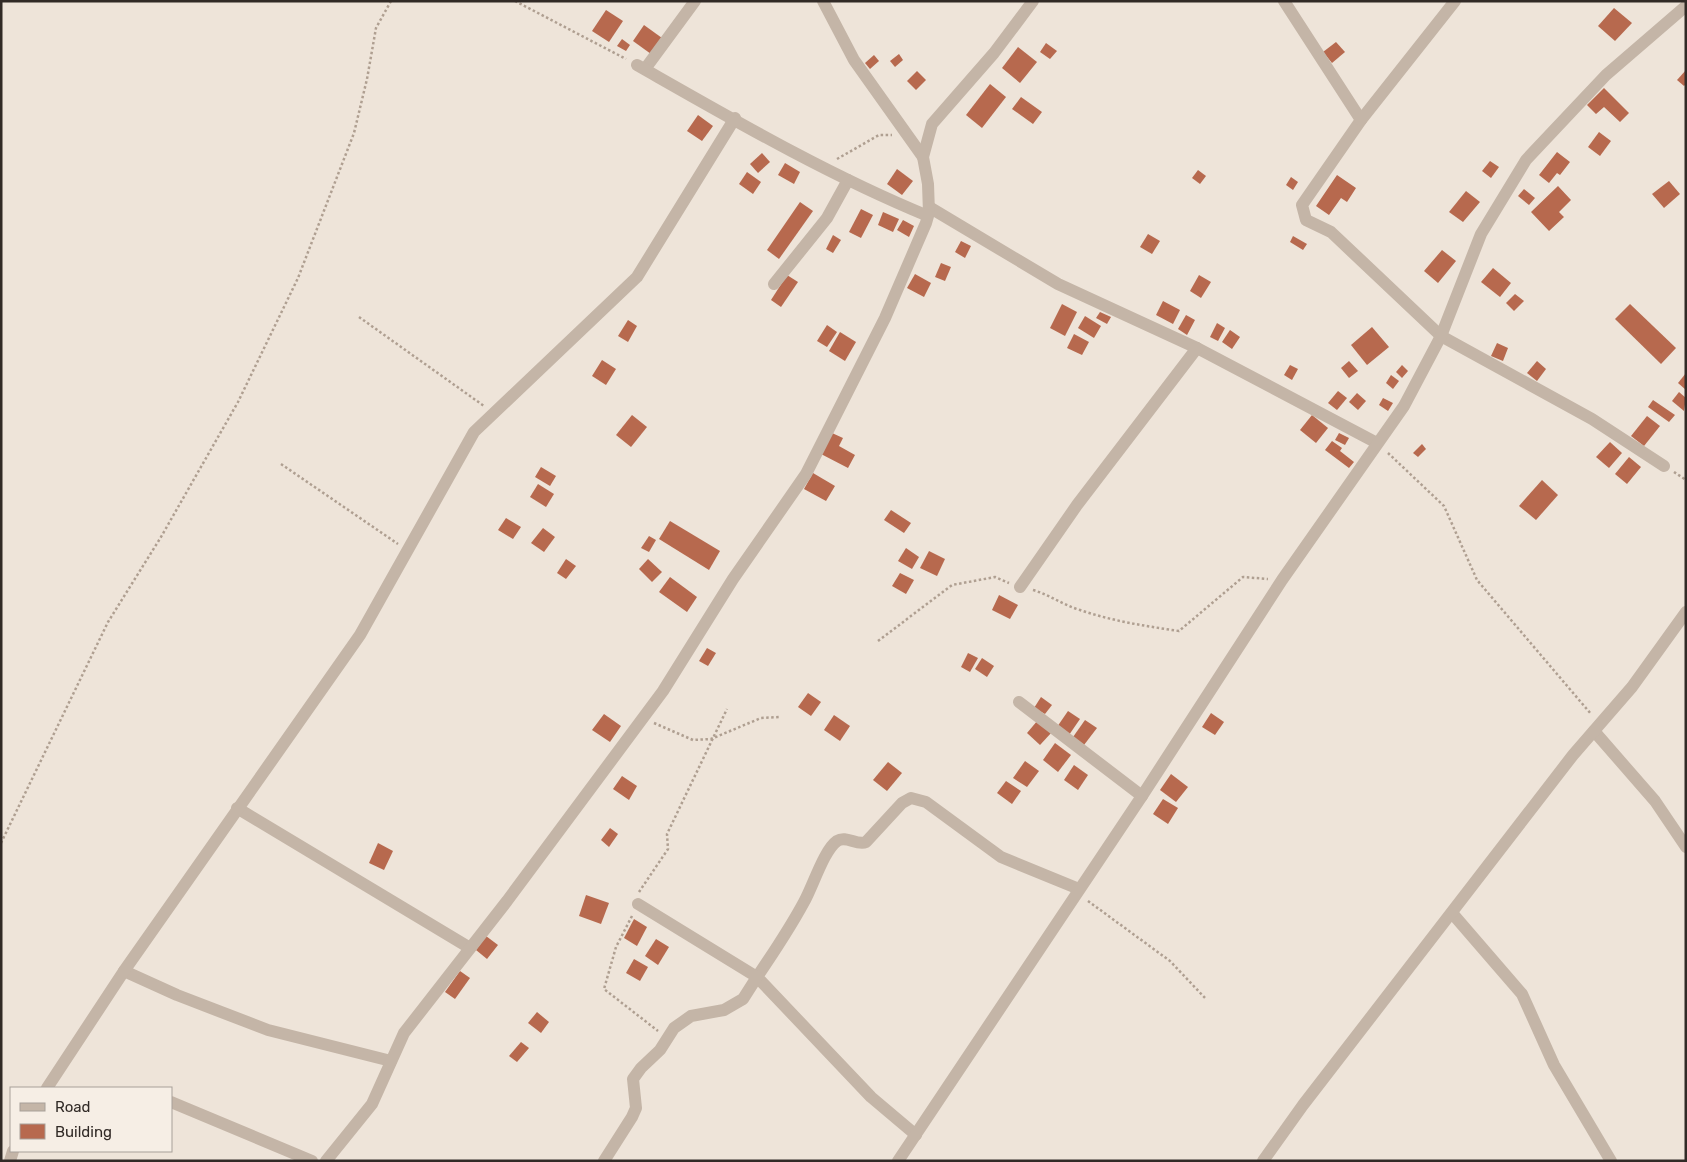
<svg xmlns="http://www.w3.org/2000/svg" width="1687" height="1162" viewBox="0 0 1687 1162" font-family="Rubik,sans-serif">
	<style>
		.building { fill: #b7694e }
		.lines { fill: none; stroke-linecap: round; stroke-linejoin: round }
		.path { stroke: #af9f91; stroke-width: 2.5; stroke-dasharray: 2.5 2.5; stroke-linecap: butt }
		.minor { stroke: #c4b5a7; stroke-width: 12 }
	</style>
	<rect width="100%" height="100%" fill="#eee4d9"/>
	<g class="building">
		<polygon points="1614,8 1632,23 1615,41 1598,26"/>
		<polygon points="606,10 623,21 609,42 592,31"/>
		<polygon points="644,25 662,38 651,54 633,41"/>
		<polygon points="622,39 630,45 626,51 617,46"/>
		<polygon points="1336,42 1345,52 1332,63 1323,52"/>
		<polygon points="1046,43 1057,51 1050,59 1040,52"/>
		<polygon points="1018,47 1037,62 1020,83 1002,68"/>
		<polygon points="899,54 903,60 895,67 890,61"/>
		<polygon points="874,55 879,61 870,69 865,63"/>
		<polygon points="1686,70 1686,84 1684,86 1677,80"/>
		<polygon points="917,71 926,80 916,90 907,81"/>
		<polygon points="990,84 1006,97 982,128 966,115"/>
		<polygon points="1604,88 1629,113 1620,122 1604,107 1596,114 1587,105"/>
		<polygon points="1021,97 1042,112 1033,124 1012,109"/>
		<polygon points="698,115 713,126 702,141 687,131"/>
		<polygon points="1599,132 1611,141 1600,156 1588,147"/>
		<polygon points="1557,152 1570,162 1560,175 1557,173 1549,183 1539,175"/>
		<polygon points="762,153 770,162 758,173 750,164"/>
		<polygon points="1490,161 1499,167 1491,178 1482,171"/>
		<polygon points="785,163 800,172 794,184 778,175"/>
		<polygon points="897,169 913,181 902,195 887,184"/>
		<polygon points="1198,170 1206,176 1200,184 1192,178"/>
		<polygon points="747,172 761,182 753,194 739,184"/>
		<polygon points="1337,175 1356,188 1347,202 1341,198 1329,215 1316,206"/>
		<polygon points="1291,177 1298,182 1293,190 1286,185"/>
		<polygon points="1669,181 1680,194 1664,208 1652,194"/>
		<polygon points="1558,186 1571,200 1559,212 1564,217 1549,231 1531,212"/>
		<polygon points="1524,189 1535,198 1529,205 1518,196"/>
		<polygon points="1466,191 1480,202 1463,222 1449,212"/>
		<polygon points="800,202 813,211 779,259 767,250"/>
		<polygon points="861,209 873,215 861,238 849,232"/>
		<polygon points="883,212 899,219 893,232 878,225"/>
		<polygon points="903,220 914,226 909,237 897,230"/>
		<polygon points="1148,234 1160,241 1152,254 1140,247"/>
		<polygon points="833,235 841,240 833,253 826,249"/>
		<polygon points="1293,236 1307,244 1303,250 1290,242"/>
		<polygon points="961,241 971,246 965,258 955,252"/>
		<polygon points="1442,250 1456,261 1438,283 1424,271"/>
		<polygon points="941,263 951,267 945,281 935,277"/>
		<polygon points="1493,268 1511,283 1500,297 1481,282"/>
		<polygon points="915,274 931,283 924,297 907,288"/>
		<polygon points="787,275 798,282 781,307 771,300"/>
		<polygon points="1199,275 1211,282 1201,298 1190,291"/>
		<polygon points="1515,294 1524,301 1514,311 1506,303"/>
		<polygon points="1163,301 1180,310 1173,324 1156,315"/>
		<polygon points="1062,304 1077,312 1065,336 1050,328"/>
		<polygon points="1630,304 1676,348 1661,364 1615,319"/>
		<polygon points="1100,312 1111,317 1107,324 1096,318"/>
		<polygon points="1186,315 1195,320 1187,335 1178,329"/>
		<polygon points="1085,316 1101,326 1094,338 1078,328"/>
		<polygon points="628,320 637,326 628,342 618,336"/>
		<polygon points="1217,323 1225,328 1218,341 1210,337"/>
		<polygon points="827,325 837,332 827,347 817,341"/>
		<polygon points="1372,327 1389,347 1367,365 1351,345"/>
		<polygon points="1230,330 1240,337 1232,349 1222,342"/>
		<polygon points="840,332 856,342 845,361 829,351"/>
		<polygon points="1074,334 1089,342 1082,355 1067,348"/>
		<polygon points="1497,343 1508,348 1503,361 1491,356"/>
		<polygon points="602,360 616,369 606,385 592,376"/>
		<polygon points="1349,361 1358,371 1349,378 1341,368"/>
		<polygon points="1537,361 1546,369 1537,381 1527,373"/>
		<polygon points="1290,365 1298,369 1292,380 1284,375"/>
		<polygon points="1402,365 1408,371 1402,378 1396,372"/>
		<polygon points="1686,373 1686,390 1678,383"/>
		<polygon points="1391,375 1399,381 1393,389 1386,383"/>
		<polygon points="1338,391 1347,398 1337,410 1328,403"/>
		<polygon points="1679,392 1686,398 1684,411 1672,401"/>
		<polygon points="1357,393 1366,401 1358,410 1349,402"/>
		<polygon points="1383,398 1393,403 1388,411 1379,405"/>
		<polygon points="1653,400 1675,415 1669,422 1648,407"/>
		<polygon points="632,415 647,427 631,447 616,435"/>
		<polygon points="1312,415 1328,428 1316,443 1300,430"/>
		<polygon points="1647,416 1660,426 1644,446 1631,436"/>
		<polygon points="832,433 843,438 839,446 855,455 848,468 821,454"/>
		<polygon points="1339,433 1349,438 1345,445 1335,440"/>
		<polygon points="1332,441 1342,448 1340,451 1354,462 1349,468 1325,450"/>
		<polygon points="1610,442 1622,453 1609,468 1596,457"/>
		<polygon points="1422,444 1426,449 1418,457 1413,453"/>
		<polygon points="1629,457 1641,467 1627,484 1615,474"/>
		<polygon points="541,467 556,476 550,486 535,477"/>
		<polygon points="813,473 835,486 826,501 804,489"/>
		<polygon points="1542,480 1558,495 1536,520 1519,506"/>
		<polygon points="538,484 554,494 546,507 530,497"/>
		<polygon points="891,510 911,523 904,533 884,520"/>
		<polygon points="506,518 521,527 513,539 498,530"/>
		<polygon points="670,521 720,551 709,570 659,539"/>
		<polygon points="543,528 555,537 544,552 531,543"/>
		<polygon points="649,536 656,540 649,552 641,548"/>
		<polygon points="906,548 919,557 912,569 898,561"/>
		<polygon points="929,551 945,559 937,576 920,568"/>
		<polygon points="566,559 576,566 566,579 557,573"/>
		<polygon points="648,559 662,572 652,582 639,569"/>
		<polygon points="900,573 914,580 906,594 892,586"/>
		<polygon points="670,577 697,597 687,612 659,592"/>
		<polygon points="999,595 1018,605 1010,619 992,610"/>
		<polygon points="707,648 716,653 708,666 699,661"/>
		<polygon points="968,653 978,658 970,672 961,667"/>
		<polygon points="982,658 994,666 987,677 975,669"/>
		<polygon points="808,693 821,702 811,716 798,707"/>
		<polygon points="1041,697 1052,705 1045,714 1034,708"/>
		<polygon points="1068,711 1080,719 1069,735 1057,727"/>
		<polygon points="1211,713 1224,722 1215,735 1202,727"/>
		<polygon points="604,714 621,726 610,742 592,730"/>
		<polygon points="834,715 850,726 840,741 824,730"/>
		<polygon points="1038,720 1052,732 1040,745 1027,733"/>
		<polygon points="1085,720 1097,728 1084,745 1073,737"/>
		<polygon points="1055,743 1071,755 1058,772 1043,760"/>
		<polygon points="1025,761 1039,771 1027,787 1013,778"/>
		<polygon points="888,762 902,773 887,791 873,780"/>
		<polygon points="1074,765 1088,775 1078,790 1064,780"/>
		<polygon points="1171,774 1188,787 1176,802 1160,790"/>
		<polygon points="622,776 637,786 629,800 613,789"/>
		<polygon points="1006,781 1021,791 1012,804 997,793"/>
		<polygon points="1163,799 1178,808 1168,824 1153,814"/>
		<polygon points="610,828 618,834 609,847 601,840"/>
		<polygon points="378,843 393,851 384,870 369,863"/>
		<polygon points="586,895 609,903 601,924 579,916"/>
		<polygon points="634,919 647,927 637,946 624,938"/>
		<polygon points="486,936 498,945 487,959 476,950"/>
		<polygon points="656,939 669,947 658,965 645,956"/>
		<polygon points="634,959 648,967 640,981 626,973"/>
		<polygon points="460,971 470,978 455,999 445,992"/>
		<polygon points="537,1012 549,1022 541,1033 528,1023"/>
		<polygon points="521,1042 529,1048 517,1062 509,1056"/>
	</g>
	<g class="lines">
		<g class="path">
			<polyline points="515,1 626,59"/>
			<polyline points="837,159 879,135 892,135"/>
			<polyline points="359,317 484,406"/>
			<polyline points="1388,453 1444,506 1477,580 1591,714"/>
			<polyline points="281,464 398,544"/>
			<polyline points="1674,472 1686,480"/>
			<path d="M1033,590C1050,595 1063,605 1080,610C1112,621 1145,626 1179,631L1243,577L1268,579"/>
			<polyline points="878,641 952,585 995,577 1009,583"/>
			<polyline points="654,723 693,740 711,739 761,718 779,717"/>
			<polyline points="1,843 108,622 161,537 238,402 298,278 354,133 367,79 376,28 391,1"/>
			<polyline points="639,892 668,849 667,834 727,709"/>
			<polyline points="1088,901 1170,961 1206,999"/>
			<polyline points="632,916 616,947 604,989 658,1031"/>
		</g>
		<g class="minor">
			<polyline points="823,1 854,60 923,157"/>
			<polyline points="1284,1 1361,120 1302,205 1306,220 1331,232 1441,336 1592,419 1664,466"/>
			<polyline points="645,69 695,1"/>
			<polyline points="1361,120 1455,1"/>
			<polyline points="929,207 1058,284 1197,348 1377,443"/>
			<polyline points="929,213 928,184 923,157 932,124 994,53 1033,1"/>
			<polyline points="774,284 827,218 848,180"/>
			<polyline points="1020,587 1077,505 1197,348"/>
			<polyline points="1019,702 1142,796"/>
			<polyline points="1594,731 1655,801 1686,847"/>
			<polyline points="237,808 470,948"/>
			<polyline points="1452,913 1522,994 1554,1065 1611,1161"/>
			<polyline points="124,971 177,995 268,1030 391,1061"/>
			<polyline points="47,1088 124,971 360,635 474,432 637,277 735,118"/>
			<polyline points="171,1102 312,1161"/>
			<path d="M916,1135L871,1097L757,977C774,952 790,928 804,902C813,886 824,850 837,841C846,835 857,846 866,842L902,803L911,798L926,802L1001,857L1079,889"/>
			<polyline points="10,1161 13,1151"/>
			<path d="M326,1161L372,1104L404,1033L507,901L663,691L733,579L806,474L885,318L926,223L928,216C828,175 732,119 637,65"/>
			<polyline points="604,1161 632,1117 636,1108 633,1079 641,1068 660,1050 674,1028 691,1016 724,1010 743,999 757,977 638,904"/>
			<polyline points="898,1161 1142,796 1282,580 1404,406 1441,336 1481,234 1526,160 1606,75 1686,6"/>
			<polyline points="1263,1161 1303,1105 1573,755 1632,687 1686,612"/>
		</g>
	</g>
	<rect width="1687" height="1162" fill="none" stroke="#312a26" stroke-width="5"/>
	<rect x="10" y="1087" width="162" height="65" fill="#f6eee5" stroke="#a7a099"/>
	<rect x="20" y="1103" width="25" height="8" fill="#c4b5a7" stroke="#a7a099"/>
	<text x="55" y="1112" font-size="15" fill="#312a26">Road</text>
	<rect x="20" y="1124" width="25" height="15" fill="#b7694e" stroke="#a7a099"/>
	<text x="55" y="1137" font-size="15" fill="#312a26">Building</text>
</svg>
